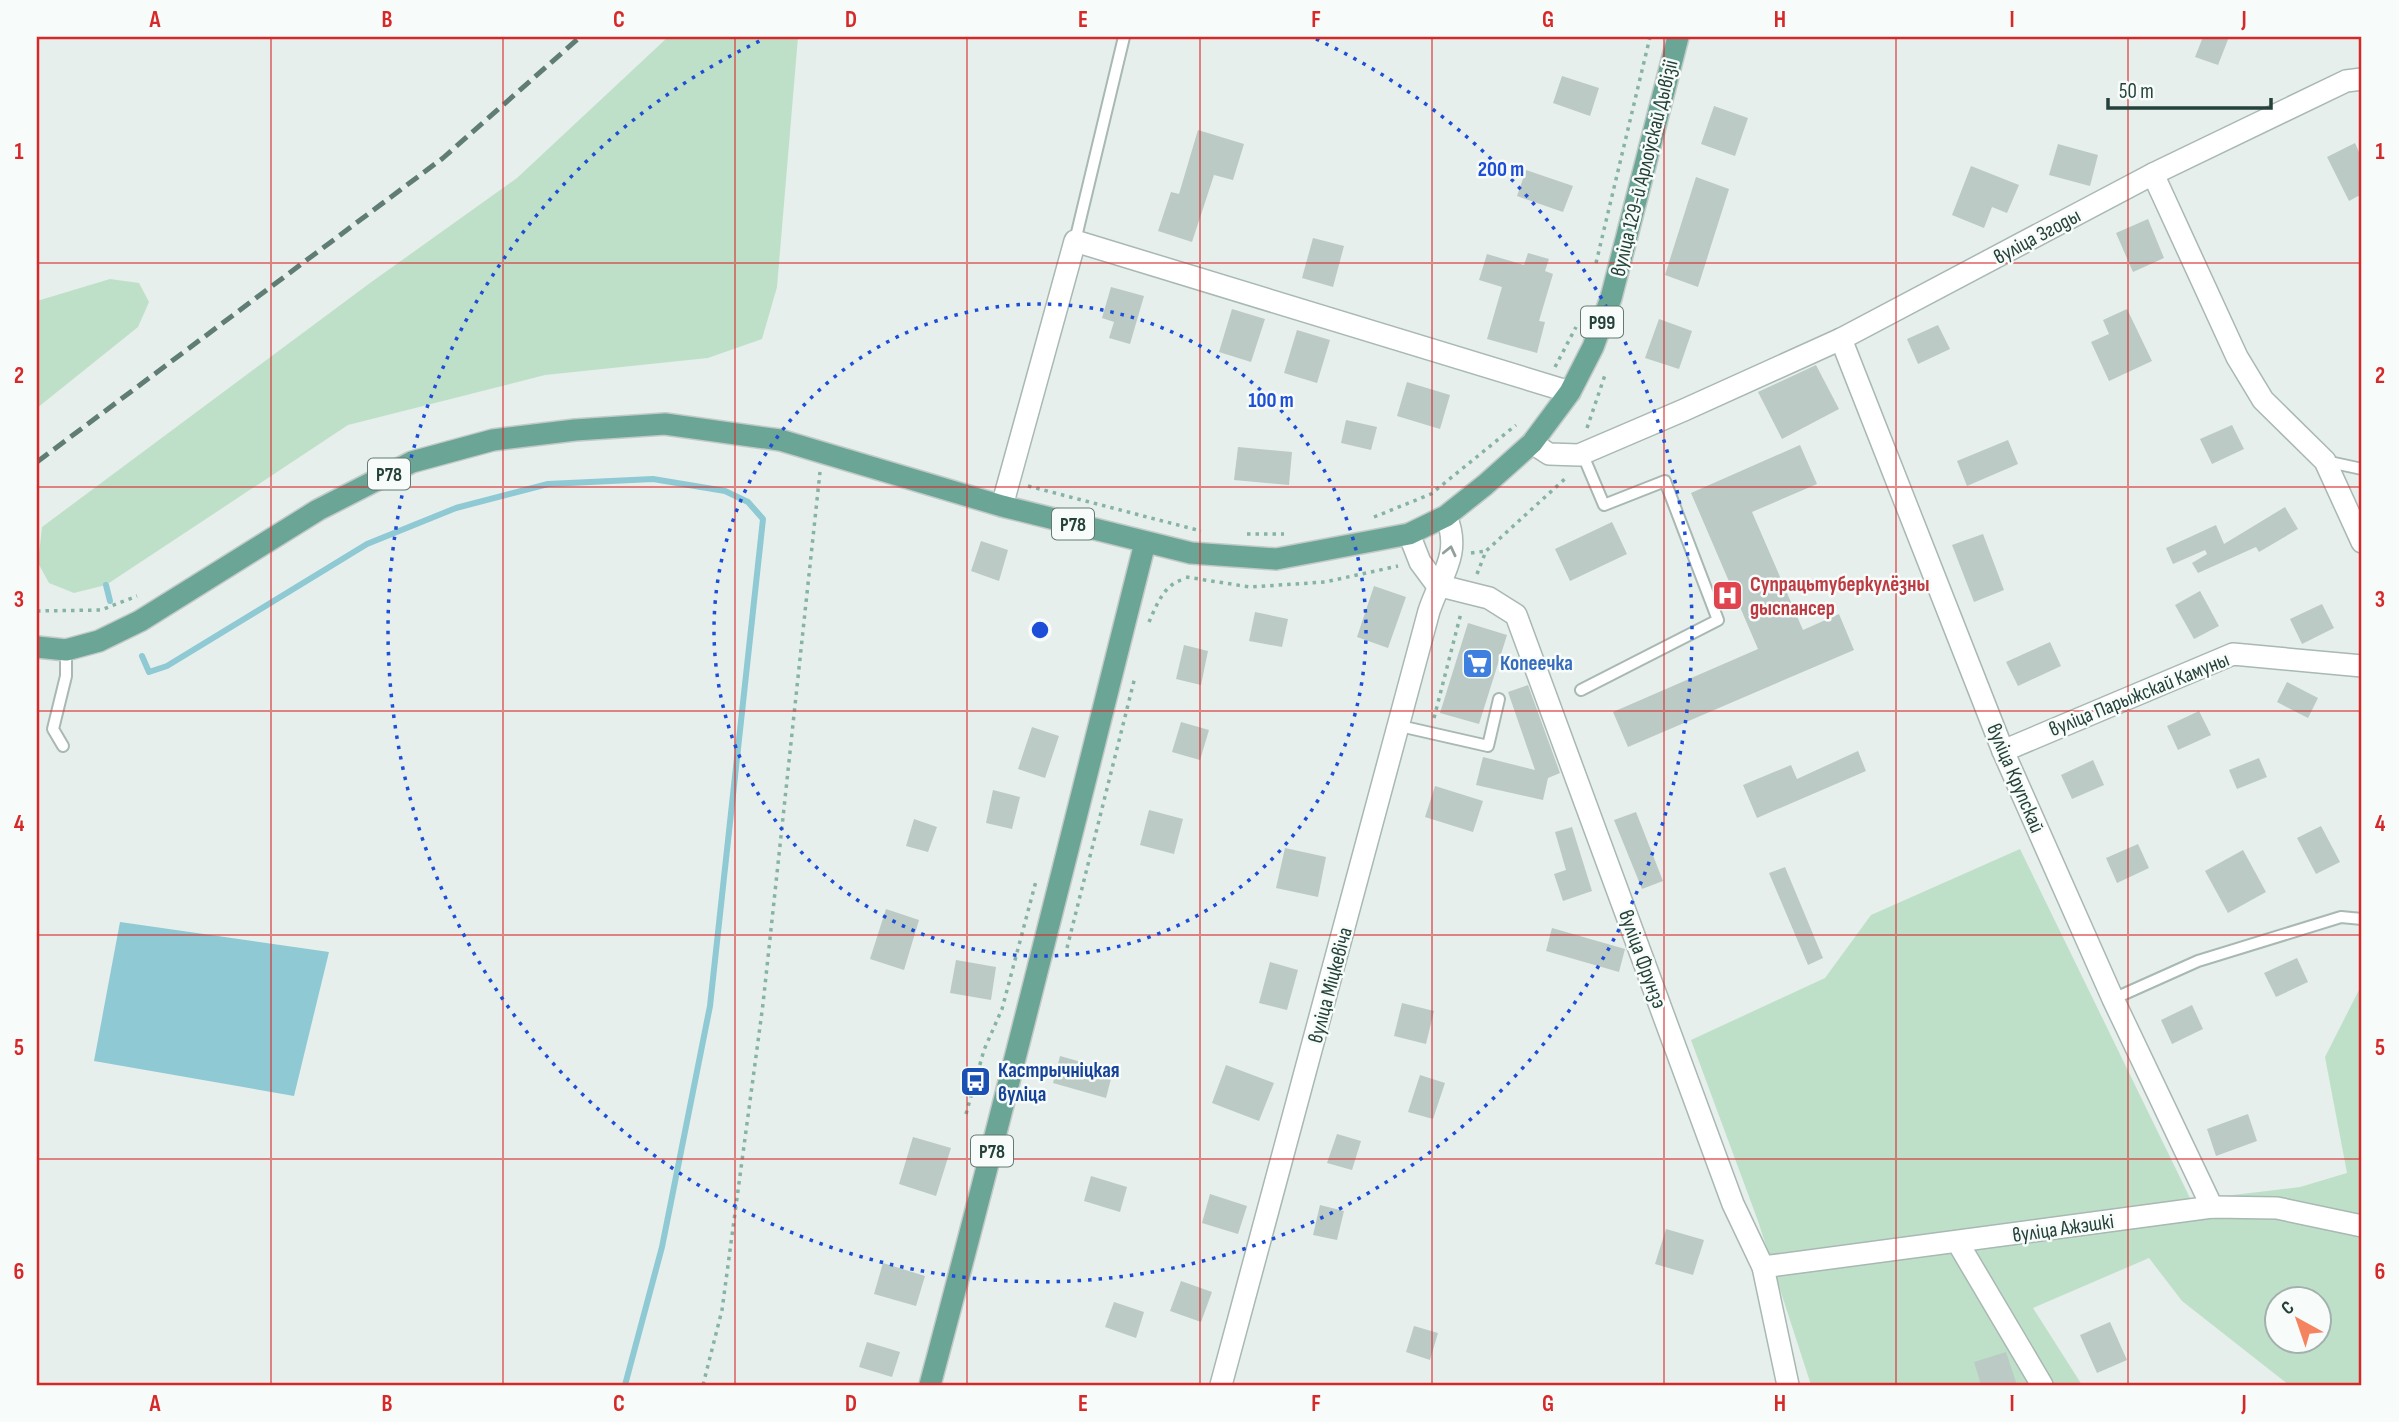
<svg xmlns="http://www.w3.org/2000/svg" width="2399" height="1422" viewBox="0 0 2399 1422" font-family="'Sofia Sans Condensed',sans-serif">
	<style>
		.green { fill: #bfe0c8; fill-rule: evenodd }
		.water { fill: #8ec9d4 }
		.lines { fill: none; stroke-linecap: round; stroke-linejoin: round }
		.stream { stroke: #8ec9d4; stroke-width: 6 }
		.building { fill: #bbcac4 }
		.service-casing { stroke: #a8b8b2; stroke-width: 14 }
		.minor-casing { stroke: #a8b8b2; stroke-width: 24 }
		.primary-casing { stroke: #c2cac8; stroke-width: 24 }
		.path { stroke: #86b3a5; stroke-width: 3.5; stroke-dasharray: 3.5 5; stroke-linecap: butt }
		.service { stroke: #fff; stroke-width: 10 }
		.minor { stroke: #fff; stroke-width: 21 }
		.primary { stroke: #6aa596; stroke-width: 21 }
		.rail { stroke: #5f7d75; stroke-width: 5; stroke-dasharray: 14 7; stroke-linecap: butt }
		.oneway { stroke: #92a09c }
		.grid { fill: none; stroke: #d62828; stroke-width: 2; stroke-opacity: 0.55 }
		.ring { fill: none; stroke: #1d4ed8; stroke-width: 3.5; stroke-dasharray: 3.5 7 }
		.labels { text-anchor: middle; stroke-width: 5; stroke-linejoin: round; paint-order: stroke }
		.shield { fill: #f7fbf9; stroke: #637a73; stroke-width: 2 }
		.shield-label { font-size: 19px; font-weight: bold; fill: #24423a }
		.street-label { font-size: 21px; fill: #24423a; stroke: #f7fbf9 }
		.health-label { font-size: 21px; font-weight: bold; fill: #be3a42; stroke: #f7fbf9; text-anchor: start }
		.shop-label { font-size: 21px; font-weight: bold; fill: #366cbe; stroke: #f7fbf9; text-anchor: start }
		.transit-label { font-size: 21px; font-weight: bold; fill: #164399; stroke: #f7fbf9; text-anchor: start }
		.centre { fill: #1d4ed8; stroke: #f7fbf9; stroke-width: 3.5 }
		.ring-label { font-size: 21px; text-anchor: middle; font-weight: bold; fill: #1d4ed8; stroke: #f7fbf9; stroke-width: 5; stroke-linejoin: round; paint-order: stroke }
		.neatline { fill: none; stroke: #d62828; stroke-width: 2.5 }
		.grid-label { font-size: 23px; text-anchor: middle; font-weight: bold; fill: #d62828 }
	</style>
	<rect width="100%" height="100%" fill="#e6efeb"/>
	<g class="green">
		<polygon points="668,37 798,37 777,287 762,339 708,358 545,375 348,425 106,585 74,593 49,583 38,563 42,527 370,283 517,178"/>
		<polygon points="110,279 139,283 149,302 138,327 37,408 37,301"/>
		<path d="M2020,849L2191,1200L2300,1187L2347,1173L2325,1057L2362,984V1385H2289L2182,1301L2149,1258L2033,1308L2082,1385H1811L1758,1221L1691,1040L1825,978L1871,915ZM2276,1300H2318V1342H2276Z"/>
	</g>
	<polygon class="water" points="120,922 329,952 294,1096 94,1061"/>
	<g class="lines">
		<g class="stream">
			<polyline points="106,585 110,601"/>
			<polyline points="142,656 149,672 167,666 367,544 456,508 548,484 653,479 725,491 748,502 763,519 710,1006 662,1247 625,1385"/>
		</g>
	</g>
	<g class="building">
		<polygon points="2203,37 2229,37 2218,65 2195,57"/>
		<polygon points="1562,76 1599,88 1590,116 1553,103"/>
		<polygon points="1714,106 1748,118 1735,156 1701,144"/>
		<polygon points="1198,130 1244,144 1233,180 1214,175 1192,242 1158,231 1171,192 1179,194"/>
		<polygon points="2355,143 2362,159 2362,194 2349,201 2327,157"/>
		<polygon points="2058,144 2098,155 2090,186 2049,175"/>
		<polygon points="1971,166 2019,185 2007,213 1992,207 1984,228 1952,215"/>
		<polygon points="1526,170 1573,186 1563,212 1517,196"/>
		<polygon points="1696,177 1729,189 1698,287 1665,275"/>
		<polygon points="2148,219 2164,258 2133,272 2116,233"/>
		<polygon points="1313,238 1344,246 1333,287 1302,278"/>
		<polygon points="1528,253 1549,259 1545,271 1553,274 1539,321 1545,322 1537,353 1487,339 1502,287 1479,280 1487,254 1524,265"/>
		<polygon points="1111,287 1144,296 1130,344 1109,338 1114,322 1102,318"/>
		<polygon points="1232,309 1265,319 1251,362 1219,352"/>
		<polygon points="2127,309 2152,361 2109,381 2091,342 2109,334 2103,320"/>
		<polygon points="1659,319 1692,331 1679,369 1645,358"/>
		<polygon points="1938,325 1950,349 1918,364 1907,339"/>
		<polygon points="1297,330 1330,340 1317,383 1284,373"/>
		<polygon points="1816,365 1839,409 1782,439 1758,392"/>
		<polygon points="1407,382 1450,395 1440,429 1397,416"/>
		<polygon points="1346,420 1377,427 1371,450 1341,443"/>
		<polygon points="2232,425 2244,449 2212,464 2200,439"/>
		<polygon points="2008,440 2018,464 1967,486 1957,461"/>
		<polygon points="1800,445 1817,484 1752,512 1803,630 1839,614 1854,650 1628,747 1613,712 1758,649 1691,493"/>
		<polygon points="1238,447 1292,452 1289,485 1234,480"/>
		<polygon points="2285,507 2298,529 2259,552 2256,547 2198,573 2192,563 2207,554 2205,550 2173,564 2166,548 2216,525 2224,544"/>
		<polygon points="1612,522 1627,554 1570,581 1555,549"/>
		<polygon points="1983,534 2004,590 1974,602 1952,545"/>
		<polygon points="981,541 1008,550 999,581 971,571"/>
		<polygon points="1374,586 1406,597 1388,648 1357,637"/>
		<polygon points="2200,591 2219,626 2194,639 2175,605"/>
		<polygon points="2322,604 2334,628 2302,644 2290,619"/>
		<polygon points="1255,612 1288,619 1282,647 1249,641"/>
		<polygon points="1468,623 1507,635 1479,724 1440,713"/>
		<polygon points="2050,642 2061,666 2018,686 2006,662"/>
		<polygon points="1184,645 1208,651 1201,685 1176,679"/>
		<polygon points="2287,682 2318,698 2308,718 2277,702"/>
		<polygon points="1528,685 1560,773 1548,778 1543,800 1476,785 1483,757 1535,770 1508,692"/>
		<polygon points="2199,711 2211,735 2178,750 2167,726"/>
		<polygon points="1181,722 1209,730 1200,760 1172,752"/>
		<polygon points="1032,727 1059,736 1045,778 1018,769"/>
		<polygon points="1858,751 1866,771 1757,818 1743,785 1791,765 1797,779"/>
		<polygon points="2259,758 2267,777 2237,789 2229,770"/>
		<polygon points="2093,760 2104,785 2072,799 2061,775"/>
		<polygon points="1435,786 1483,801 1473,832 1425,817"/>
		<polygon points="993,790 1020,797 1012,829 986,823"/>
		<polygon points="1149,810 1183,819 1174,854 1140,845"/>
		<polygon points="1636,812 1663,881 1642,889 1614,820"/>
		<polygon points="914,819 937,827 928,852 906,846"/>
		<polygon points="2321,826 2340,862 2316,874 2297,838"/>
		<polygon points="1572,827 1592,891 1563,901 1554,874 1566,870 1555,832"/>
		<polygon points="2138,844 2149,868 2117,883 2106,858"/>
		<polygon points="1285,848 1326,857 1318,897 1276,888"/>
		<polygon points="2243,850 2266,892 2228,913 2205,871"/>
		<polygon points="1785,867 1823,958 1808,965 1769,873"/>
		<polygon points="886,909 919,920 904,970 870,959"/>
		<polygon points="1552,928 1625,949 1619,972 1546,951"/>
		<polygon points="2297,958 2308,982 2276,997 2264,973"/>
		<polygon points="956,960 996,967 991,1000 950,993"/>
		<polygon points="1270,962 1298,970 1287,1010 1259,1003"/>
		<polygon points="1402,1003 1434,1011 1426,1044 1394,1036"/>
		<polygon points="2192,1005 2203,1029 2172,1044 2161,1020"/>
		<polygon points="1060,1056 1113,1071 1106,1098 1053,1083"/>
		<polygon points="1226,1065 1274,1083 1259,1121 1212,1103"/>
		<polygon points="1420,1075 1445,1083 1433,1119 1408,1112"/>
		<polygon points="2248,1114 2257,1141 2216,1156 2207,1129"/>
		<polygon points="1337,1134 1361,1141 1352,1170 1327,1163"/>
		<polygon points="913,1137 951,1148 936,1196 899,1184"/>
		<polygon points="1091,1176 1127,1187 1120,1212 1084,1201"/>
		<polygon points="1210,1194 1247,1206 1238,1234 1202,1223"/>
		<polygon points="1320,1205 1344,1211 1337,1240 1313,1235"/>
		<polygon points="1666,1229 1704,1240 1693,1275 1655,1264"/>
		<polygon points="883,1263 925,1276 916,1306 874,1294"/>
		<polygon points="1181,1281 1212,1292 1201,1322 1170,1311"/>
		<polygon points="1114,1302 1144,1312 1136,1338 1105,1327"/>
		<polygon points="2110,1322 2127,1360 2097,1373 2080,1335"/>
		<polygon points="1414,1326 1438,1333 1430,1360 1406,1352"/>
		<polygon points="867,1342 900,1352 892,1377 859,1367"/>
		<polygon points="2006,1352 2017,1385 1981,1385 1974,1362"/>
	</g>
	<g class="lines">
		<defs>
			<g id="service">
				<polyline points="1075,241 1124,37"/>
				<polyline points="2325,461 2362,469"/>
				<polyline points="1581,690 1718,620 1665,481 1604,505 1582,453"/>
				<polyline points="1400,726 1488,746 1499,699"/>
				<polyline points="63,746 53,729 66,676 66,650"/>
				<polyline points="2113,999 2198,961 2341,917 2362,919"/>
			</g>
			<g id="minor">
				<polyline points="2153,174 2346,81 2362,79"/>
				<polyline points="1841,339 2003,751 2113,999 2212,1207"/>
				<polyline points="1532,443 1549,454 1579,455 1684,410 1841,339 2153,174 2237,357 2263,400 2325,461 2362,542"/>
				<polyline points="1002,506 1075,241 1570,392"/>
				<polyline points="1409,534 1420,562 1437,585"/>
				<polyline points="1437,585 1489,598 1516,615 1733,1204 1763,1267 1788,1385"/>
				<polyline points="2003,751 2233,654 2362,666"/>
				<polyline points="1958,1243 2042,1385"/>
				<polyline points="1763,1267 2212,1207 2277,1208 2362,1226"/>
				<path d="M1221,1385L1429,611C1441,575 1462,554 1446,516"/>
			</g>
			<g id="primary">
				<polyline points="37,647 66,650 99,641 140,621 318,510 412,462 493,440 575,430 665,424 780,440 1002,506 1191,553 1276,559 1409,534 1446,516 1485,485 1532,443 1570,392 1593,347 1611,298 1678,37"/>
				<path d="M930,1385C1005,1105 1074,824 1145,543"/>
			</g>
		</defs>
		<use href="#service" class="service-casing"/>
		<use href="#minor" class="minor-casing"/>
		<use href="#primary" class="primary-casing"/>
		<g class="path">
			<polyline points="1596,263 1650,37"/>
			<polyline points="1555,367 1576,327"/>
			<polyline points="1587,428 1606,372"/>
			<polyline points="1028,486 1201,531"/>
			<polyline points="1374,517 1431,494 1516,425"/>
			<polyline points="1247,534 1284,534"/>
			<polyline points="1471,553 1486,551"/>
			<polyline points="1477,574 1486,551 1568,476"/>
			<polyline points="1186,577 1250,587 1325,582 1398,566"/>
			<polyline points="37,611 101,610 137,596"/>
			<path d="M1149,622C1157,604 1165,582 1186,579"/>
			<polyline points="1434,718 1461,613"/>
			<polyline points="1067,948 1135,677"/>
			<polyline points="966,1114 984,1050 1002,1009 1036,881"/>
			<polyline points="703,1385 722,1310 763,1004 820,472"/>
		</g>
		<use href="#service" class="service"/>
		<use href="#minor" class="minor"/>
		<use href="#primary" class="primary"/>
		<polyline class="rail" points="37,462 443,158 580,37"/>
	</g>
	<defs><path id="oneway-chevron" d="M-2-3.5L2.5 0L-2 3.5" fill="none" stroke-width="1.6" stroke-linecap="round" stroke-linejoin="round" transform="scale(1.75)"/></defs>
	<use class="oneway" href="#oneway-chevron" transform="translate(1450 551) rotate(-77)"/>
	<path class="grid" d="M271,37V1385M503,37V1385M735,37V1385M967,37V1385M1200,37V1385M1432,37V1385M1664,37V1385M1896,37V1385M2128,37V1385M37,263H2362M37,487H2362M37,711H2362M37,935H2362M37,1159H2362"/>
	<g class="ring">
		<circle cx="1040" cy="630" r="326"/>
		<path d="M1316 39A652 652 0 1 1 764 39"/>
	</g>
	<defs>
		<symbol id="hospital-square" viewBox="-11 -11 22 22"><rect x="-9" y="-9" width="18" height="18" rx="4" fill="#e0444e" stroke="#f7fbf9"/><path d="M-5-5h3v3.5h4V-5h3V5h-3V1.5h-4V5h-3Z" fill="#fff"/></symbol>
		<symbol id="supermarket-square" viewBox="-11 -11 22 22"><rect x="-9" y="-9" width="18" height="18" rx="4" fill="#3f7fe0" stroke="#f7fbf9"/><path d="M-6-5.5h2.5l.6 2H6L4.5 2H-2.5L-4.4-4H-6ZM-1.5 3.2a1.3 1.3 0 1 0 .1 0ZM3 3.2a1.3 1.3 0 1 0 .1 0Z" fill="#fff"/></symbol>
		<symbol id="bus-square" viewBox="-11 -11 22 22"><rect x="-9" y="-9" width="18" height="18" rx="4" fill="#1a4fb4" stroke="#f7fbf9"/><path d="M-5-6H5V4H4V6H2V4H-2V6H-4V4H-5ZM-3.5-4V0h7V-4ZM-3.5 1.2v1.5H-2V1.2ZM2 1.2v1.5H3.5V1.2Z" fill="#fff"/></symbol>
	</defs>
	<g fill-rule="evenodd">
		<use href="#hospital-square" x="1710" y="578" width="35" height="35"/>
		<use href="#supermarket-square" x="1460" y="646" width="35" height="35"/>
		<use href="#bus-square" x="958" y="1064" width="35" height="35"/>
	</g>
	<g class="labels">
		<g class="shield">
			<rect x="1581" y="306.5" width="42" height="31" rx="5"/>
			<rect x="368" y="458.5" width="42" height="31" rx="5"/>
			<rect x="1052" y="508.5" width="42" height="31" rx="5"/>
			<rect x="971" y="1135.5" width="42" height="31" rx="5"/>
		</g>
		<g class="shield-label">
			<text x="1602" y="329">Р99</text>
			<text x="389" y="481">Р78</text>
			<text x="1073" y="531">Р78</text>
			<text x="992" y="1158">Р78</text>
		</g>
		<g class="street-label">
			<text transform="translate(1644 168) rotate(-76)" y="7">вуліца 129-й Арлоўскай Дывізіі</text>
			<text transform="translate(2037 236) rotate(-28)" y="7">вуліца Згоды</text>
			<text transform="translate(2139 694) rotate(-22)" y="7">вуліца Парыжскай Камуны</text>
			<text transform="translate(2016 778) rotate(67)" y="7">вуліца Крупскай</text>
			<text transform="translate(1643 959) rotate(70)" y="7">вуліца Фрунзэ</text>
			<text transform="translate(1330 985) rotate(-75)" y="7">вуліца Міцкевіча</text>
			<text transform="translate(2063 1228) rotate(-8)" y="7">вуліца Ажэшкі</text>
		</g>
		<g class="health-label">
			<text x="1750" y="591">Супрацьтуберкулёзны<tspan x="1750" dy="24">дыспансер</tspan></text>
		</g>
		<g class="shop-label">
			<text x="1500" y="670">Копеечка</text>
		</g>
		<g class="transit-label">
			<text x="998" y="1077">Кастрычніцкая<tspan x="998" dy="24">вуліца</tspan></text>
		</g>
	</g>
	<circle cx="1040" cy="630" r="10" class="centre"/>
	<g class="ring-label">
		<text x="1501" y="176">200 m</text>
		<text x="1271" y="407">100 m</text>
	</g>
	<rect width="2399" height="1422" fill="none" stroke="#f7fbf9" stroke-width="77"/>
	<g transform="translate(2298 1320) rotate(320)"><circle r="33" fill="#f7fbf9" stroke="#a3b1ad" stroke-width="2"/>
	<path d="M0-5L12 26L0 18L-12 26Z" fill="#f4845f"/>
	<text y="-10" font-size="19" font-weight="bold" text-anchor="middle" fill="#24423a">С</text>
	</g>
	<path d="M2108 98v10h163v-10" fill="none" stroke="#24423a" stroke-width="3.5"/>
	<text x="2119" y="98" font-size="21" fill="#24423a" stroke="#f7fbf9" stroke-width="5" paint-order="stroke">50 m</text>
	<rect x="38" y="38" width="2322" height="1346" class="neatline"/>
	<g class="grid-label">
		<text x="155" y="27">A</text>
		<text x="387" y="27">B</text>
		<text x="619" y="27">C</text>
		<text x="851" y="27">D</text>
		<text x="1083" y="27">E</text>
		<text x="1316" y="27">F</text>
		<text x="1548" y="27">G</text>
		<text x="1780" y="27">H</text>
		<text x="2012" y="27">I</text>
		<text x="2244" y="27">J</text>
		<text x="19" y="159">1</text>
		<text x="2380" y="159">1</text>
		<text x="19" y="383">2</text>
		<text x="2380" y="383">2</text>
		<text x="19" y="607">3</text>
		<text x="2380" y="607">3</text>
		<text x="19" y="831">4</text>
		<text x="2380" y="831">4</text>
		<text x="19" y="1055">5</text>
		<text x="2380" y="1055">5</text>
		<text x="19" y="1279">6</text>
		<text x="2380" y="1279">6</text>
		<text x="155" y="1411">A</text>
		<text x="387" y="1411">B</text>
		<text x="619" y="1411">C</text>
		<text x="851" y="1411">D</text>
		<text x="1083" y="1411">E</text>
		<text x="1316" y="1411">F</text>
		<text x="1548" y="1411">G</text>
		<text x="1780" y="1411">H</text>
		<text x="2012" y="1411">I</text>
		<text x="2244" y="1411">J</text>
	</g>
</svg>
